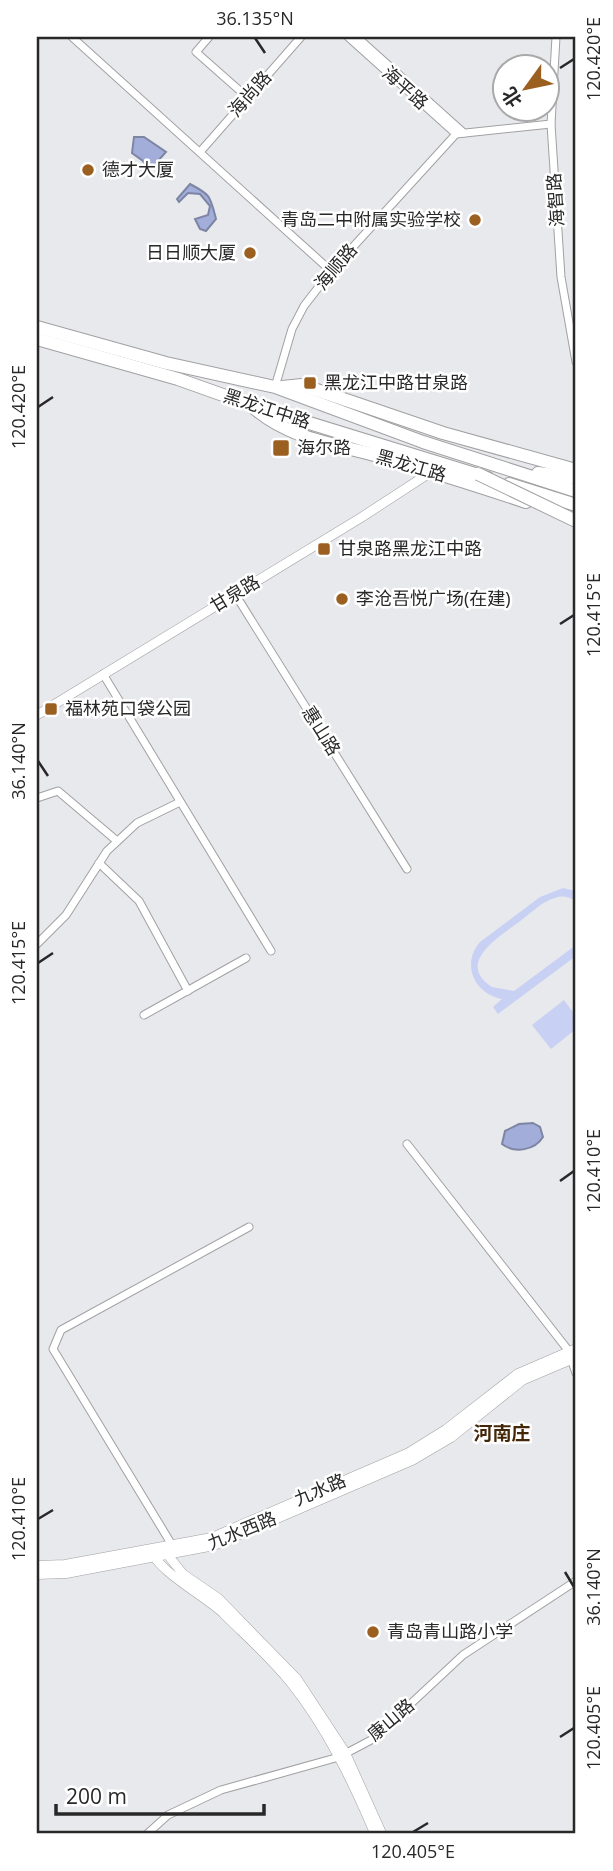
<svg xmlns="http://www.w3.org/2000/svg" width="613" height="1871" viewBox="0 0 613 1871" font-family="'Open Sans','Noto Sans SC',sans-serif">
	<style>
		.green { fill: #c8d1f4 }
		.water { fill: #a2add9; stroke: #7d85a4; stroke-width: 2 }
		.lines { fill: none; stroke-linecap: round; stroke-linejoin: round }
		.minor-casing { stroke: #a1a1a4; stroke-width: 9 }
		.tertiary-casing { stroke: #a1a1a4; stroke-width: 10 }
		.secondary-casing { stroke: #a1a1a4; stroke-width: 11 }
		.trunk-casing { stroke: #a1a1a4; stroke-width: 14 }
		.minor { stroke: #fff; stroke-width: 7 }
		.tertiary { stroke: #fff; stroke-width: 9 }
		.secondary { stroke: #fff; stroke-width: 10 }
		.trunk { stroke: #fff; stroke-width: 12 }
		.trunk-bridge-casing { stroke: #a1a1a4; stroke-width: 14; stroke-linecap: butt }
		.trunk-bridge { stroke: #fff; stroke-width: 12 }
		.ticks { fill: none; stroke: #282829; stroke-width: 2.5 }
		.poi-dot { fill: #9b6020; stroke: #fff; stroke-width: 2.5 }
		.labels { text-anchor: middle; stroke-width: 5; stroke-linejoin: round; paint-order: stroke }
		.street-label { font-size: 18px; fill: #282829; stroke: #fff }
		.poi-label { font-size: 18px; fill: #282829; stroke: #fff; text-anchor: start }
		.neighbourhood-label { font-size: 19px; font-weight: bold; fill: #432708; stroke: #fff }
		.neatline { fill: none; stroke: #282829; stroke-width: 2.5 }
		.ticks-label { font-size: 18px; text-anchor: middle; fill: #282829 }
	</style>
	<rect width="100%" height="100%" fill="#e8e9ec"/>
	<g class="green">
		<path d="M563,888L576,891V901C569,897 563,895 555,898C542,901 530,914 519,922C499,937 455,963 492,987L514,991L576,945V956L498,1014L493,1007L502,999C474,994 461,964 480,942L540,897Z"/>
		<polygon points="564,1000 576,1016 576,1029 551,1049 532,1025"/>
	</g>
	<g class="water">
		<polygon points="134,137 144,137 166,152 148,172 143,161 132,153"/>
		<path d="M190,184C211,195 210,196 216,219L206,231L200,229L195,219L208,215L210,206L200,194L188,193L179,202L177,199Z"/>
		<path d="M533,1123L540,1127L543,1137C535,1150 515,1154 502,1144L505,1131L519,1124Z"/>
	</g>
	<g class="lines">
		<defs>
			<g id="minor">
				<polyline points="72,37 331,271"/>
				<polyline points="209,37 196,52 247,97"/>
				<polyline points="348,37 456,134 551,124"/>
				<polyline points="357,37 464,133"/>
				<polyline points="556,37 551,124 561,277 576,362"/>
				<polyline points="200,152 301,37"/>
				<polyline points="275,387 292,329 304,306 331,271 456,134"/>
				<polyline points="235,594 407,869"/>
				<polyline points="103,674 271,951"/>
				<polyline points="37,798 58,791 117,841"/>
				<polyline points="99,863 139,901 188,991"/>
				<polyline points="37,944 66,915 107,851 137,823 180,802"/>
				<polyline points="144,1015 246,958"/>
				<polyline points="407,1144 568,1350 576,1373"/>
				<polyline points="172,1545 53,1349 61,1330 249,1227"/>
				<polyline points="147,1834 168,1815 221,1790 339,1757 373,1739 463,1655 576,1581"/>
			</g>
			<g id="tertiary">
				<polyline points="37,715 362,517 431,472"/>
				<polyline points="163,1549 183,1574 218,1598 297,1679 345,1752 382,1834"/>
				<path d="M152,1551C156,1570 208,1598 224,1614C246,1636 271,1658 291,1683C327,1728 353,1782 375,1834"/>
			</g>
			<g id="secondary">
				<polyline points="37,1566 65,1565 212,1538 409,1453 446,1430 518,1374 576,1349"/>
				<polyline points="37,1574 66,1573 214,1545 412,1460 451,1437 522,1380 576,1357"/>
			</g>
			<g id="trunk">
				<polyline points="37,327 166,363 275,387 423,442 576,491"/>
				<polyline points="37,339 178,379 251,405 488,478"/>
				<polyline points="282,387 302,385 443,433 576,470"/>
				<path d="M254,408C291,440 337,444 382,457C431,471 478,486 526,502"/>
				<polyline points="538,473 576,478"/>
				<polyline points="509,484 576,505"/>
			</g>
		</defs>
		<use href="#minor" class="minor-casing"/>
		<use href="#tertiary" class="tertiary-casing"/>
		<use href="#secondary" class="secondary-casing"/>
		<use href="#trunk" class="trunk-casing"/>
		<use href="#minor" class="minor"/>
		<use href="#tertiary" class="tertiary"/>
		<use href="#secondary" class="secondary"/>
		<use href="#trunk" class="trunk"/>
		<defs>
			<polyline id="trunk-bridge" points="478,474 576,521"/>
		</defs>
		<use href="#trunk-bridge" class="trunk-bridge-casing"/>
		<use href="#trunk-bridge" class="trunk-bridge"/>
	</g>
	<path class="ticks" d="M255,38L265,53M560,68L574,59M38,407L53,397M560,624L574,615M38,761L48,776M38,963L53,953M560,1181L574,1171M38,1519L53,1510M565,1572L574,1587M560,1737L574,1728M413,1832L428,1823"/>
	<g class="poi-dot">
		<circle cx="88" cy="170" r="7"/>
		<circle cx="475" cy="220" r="7"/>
		<circle cx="250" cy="253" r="7"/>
		<rect x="303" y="376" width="14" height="14" rx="3.5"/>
		<rect x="272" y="439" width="18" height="18" rx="3.5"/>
		<rect x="317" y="542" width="14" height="14" rx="3.5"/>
		<circle cx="342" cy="599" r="7"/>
		<rect x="44" y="702" width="14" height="14" rx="3.5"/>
		<circle cx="373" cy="1632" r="7"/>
	</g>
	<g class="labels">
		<g class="street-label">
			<text transform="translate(405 88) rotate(42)" y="6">海平路</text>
			<text transform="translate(250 94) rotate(-49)" y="6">海尚路</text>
			<text transform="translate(556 200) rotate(-94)" y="6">海智路</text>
			<text transform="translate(336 267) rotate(-50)" y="6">海顺路</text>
			<text transform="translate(267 409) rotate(18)" y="6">黑龙江中路</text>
			<text transform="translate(411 466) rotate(16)" y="6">黑龙江路</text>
			<text transform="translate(235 594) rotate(-31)" y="6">甘泉路</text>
			<text transform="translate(321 731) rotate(58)" y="6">惠山路</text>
			<text transform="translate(320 1490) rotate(-23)" y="6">九水路</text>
			<text transform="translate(242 1531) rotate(-22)" y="6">九水西路</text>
			<text transform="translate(391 1720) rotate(-40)" y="6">康山路</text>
		</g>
		<g class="poi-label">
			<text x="102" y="176">德才大厦</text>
			<text x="461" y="226" text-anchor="end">青岛二中附属实验学校</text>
			<text x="236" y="259" text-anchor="end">日日顺大厦</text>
			<text x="324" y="389">黑龙江中路甘泉路</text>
			<text x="297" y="454">海尔路</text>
			<text x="338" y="555">甘泉路黑龙江中路</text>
			<text x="356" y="605">李沧吾悦广场(在建)</text>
			<text x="65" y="715">福林苑口袋公园</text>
			<text x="387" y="1638">青岛青山路小学</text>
		</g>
		<g class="neighbourhood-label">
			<text x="502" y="1440">河南庄</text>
		</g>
	</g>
	<rect width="613" height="1871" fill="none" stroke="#ffffff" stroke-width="77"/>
	<g transform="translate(526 88) rotate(237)"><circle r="33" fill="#ffffff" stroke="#a9a9a9" stroke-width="2"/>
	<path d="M0-5L12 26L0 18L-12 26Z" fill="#9b6020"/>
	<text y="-10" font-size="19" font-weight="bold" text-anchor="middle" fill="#282829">北</text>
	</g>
	<path d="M56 1804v10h208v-10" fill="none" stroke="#282829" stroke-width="3.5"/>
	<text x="66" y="1804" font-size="21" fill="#282829" stroke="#ffffff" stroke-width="5" paint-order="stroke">200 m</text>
	<rect x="38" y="38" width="536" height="1794" class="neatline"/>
	<g class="ticks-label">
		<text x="255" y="25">36.135°N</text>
		<text transform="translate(594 59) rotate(-90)" y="6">120.420°E</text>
		<text transform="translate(19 407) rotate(-90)" y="6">120.420°E</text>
		<text transform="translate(594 615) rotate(-90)" y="6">120.415°E</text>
		<text transform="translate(19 761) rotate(-90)" y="6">36.140°N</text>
		<text transform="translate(19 963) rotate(-90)" y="6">120.415°E</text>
		<text transform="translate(594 1171) rotate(-90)" y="6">120.410°E</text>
		<text transform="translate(19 1519) rotate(-90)" y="6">120.410°E</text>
		<text transform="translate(594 1587) rotate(-90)" y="6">36.140°N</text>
		<text transform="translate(594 1728) rotate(-90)" y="6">120.405°E</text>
		<text x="413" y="1858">120.405°E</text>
	</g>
</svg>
